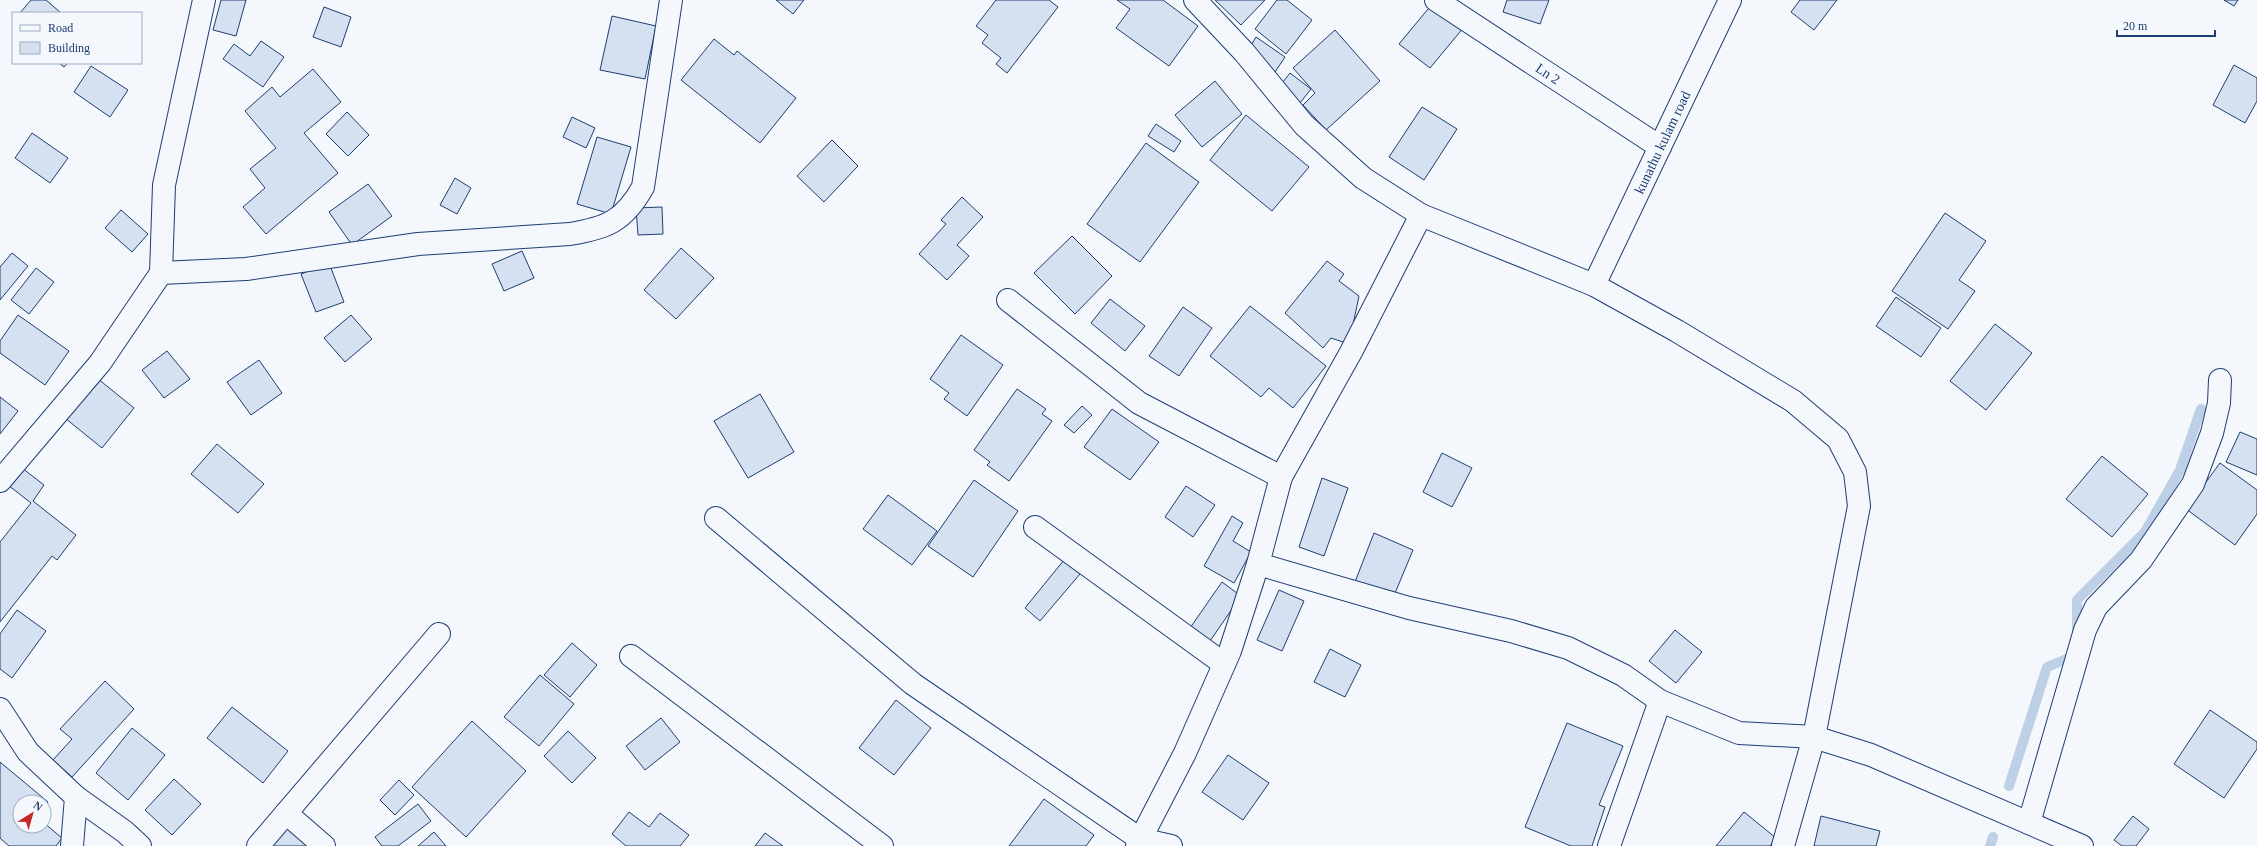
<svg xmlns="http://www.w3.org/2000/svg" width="2257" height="846" viewBox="0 0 2257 846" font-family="'Times New Roman',serif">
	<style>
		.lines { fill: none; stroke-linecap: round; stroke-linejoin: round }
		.stream { stroke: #bed0e5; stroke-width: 10 }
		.building { fill: #d5e0f0; stroke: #1d3f73 }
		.minor-casing { stroke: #1d3f73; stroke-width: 24 }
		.minor { stroke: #f4f7fb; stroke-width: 22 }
		.labels { text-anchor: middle; stroke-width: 3; stroke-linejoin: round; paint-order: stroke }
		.street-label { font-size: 14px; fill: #1d3f73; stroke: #f4f7fb }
	</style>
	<rect width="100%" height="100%" fill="#f4f7fb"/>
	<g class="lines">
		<g class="stream">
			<polyline points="2077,634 2077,600 2145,532 2180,470 2201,409"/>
			<polyline points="2009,786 2047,667 2076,655"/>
			<polyline points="1990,846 1993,837"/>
		</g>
	</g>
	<g class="building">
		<polygon points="31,0 46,0 61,13 20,13"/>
		<polygon points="221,0 246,0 236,36 213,30"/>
		<polygon points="776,0 804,0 793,14"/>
		<polygon points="996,0 1049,0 1058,7 1007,73 996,64 1001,58 982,43 988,35 976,26"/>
		<polygon points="1117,0 1163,0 1198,26 1169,66 1116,28 1130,9"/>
		<polygon points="1215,0 1265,0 1241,25"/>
		<polygon points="1277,0 1287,0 1312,20 1286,54 1255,29"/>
		<polygon points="1507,0 1549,0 1540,24 1503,12"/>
		<polygon points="1800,0 1837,0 1814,30 1791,12"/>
		<polygon points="2224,0 2238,0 2234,6"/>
		<polygon points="1433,3 1464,27 1430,68 1399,44"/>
		<polygon points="324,7 351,17 341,47 313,37"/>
		<polygon points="612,16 656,26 645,79 600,70"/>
		<polygon points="1335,30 1380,81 1326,130 1303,105 1315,93 1293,68"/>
		<polygon points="1256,37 1285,57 1275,72 1247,52"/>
		<polygon points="714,39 734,55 737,51 796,98 760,143 681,80"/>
		<polygon points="261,41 284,57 263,87 223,59 234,44 250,56"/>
		<polygon points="59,63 68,63 64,67"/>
		<polygon points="2234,65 2257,78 2257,101 2245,123 2213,105"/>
		<polygon points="91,66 128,90 110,117 74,92"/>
		<polygon points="313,69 341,102 304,133 338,173 266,234 243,207 265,188 250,169 276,148 245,111 272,87 280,97"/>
		<polygon points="1290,73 1311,89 1300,103 1279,87"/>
		<polygon points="1215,81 1242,114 1202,147 1175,115"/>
		<polygon points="1422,107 1457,129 1424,180 1389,157"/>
		<polygon points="347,112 369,135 348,156 326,134"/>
		<polygon points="1246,115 1309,167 1272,211 1210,160"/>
		<polygon points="572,117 595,128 586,148 563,137"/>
		<polygon points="1156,124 1181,141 1174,152 1148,136"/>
		<polygon points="32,133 68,158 50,183 15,158"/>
		<polygon points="597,137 631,147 611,214 577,204"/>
		<polygon points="832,140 858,166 824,202 797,176"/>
		<polygon points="1146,143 1199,182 1140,262 1087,224"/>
		<polygon points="455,178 471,188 457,214 440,205"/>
		<polygon points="368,184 392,216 352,245 329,212"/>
		<polygon points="962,197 983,217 957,245 969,256 947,280 919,254 946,224 941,220"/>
		<polygon points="662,207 663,234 638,235 636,208"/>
		<polygon points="121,210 148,234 132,252 105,228"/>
		<polygon points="1945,213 1986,241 1959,280 1975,291 1948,329 1892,291"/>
		<polygon points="1072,236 1112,276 1075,314 1034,273"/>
		<polygon points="681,248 714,278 676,319 644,290"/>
		<polygon points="522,251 534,278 504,291 492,264"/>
		<polygon points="12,253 28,266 0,300 0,267"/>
		<polygon points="1327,261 1344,274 1339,281 1359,296 1349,344 1331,338 1323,348 1285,313"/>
		<polygon points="329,263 344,302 316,312 301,274"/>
		<polygon points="36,268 54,282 29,314 11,300"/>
		<polygon points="1896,297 1941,328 1921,357 1876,326"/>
		<polygon points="1110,299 1145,326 1125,351 1091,323"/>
		<polygon points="1250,306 1326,366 1293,408 1269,388 1261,397 1210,356"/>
		<polygon points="1183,307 1212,328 1179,376 1149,356"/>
		<polygon points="18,315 69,351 45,385 0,353 0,341"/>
		<polygon points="351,315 372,339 345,362 324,338"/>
		<polygon points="1995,324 2032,353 1986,410 1950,381"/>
		<polygon points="961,335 1003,365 967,416 944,399 949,393 930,379"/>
		<polygon points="167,351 190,379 164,398 142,370"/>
		<polygon points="259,360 282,393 251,415 227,382"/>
		<polygon points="92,374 134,408 102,448 60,414"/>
		<polygon points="1017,389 1046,409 1042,414 1052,421 1009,481 987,465 990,462 974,450"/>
		<polygon points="760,394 794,452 748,478 714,421"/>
		<polygon points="0,397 18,411 0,434"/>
		<polygon points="1082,406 1092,415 1074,433 1064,425"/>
		<polygon points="1112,409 1159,442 1130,480 1084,447"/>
		<polygon points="2240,432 2257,439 2257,475 2226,462"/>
		<polygon points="217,444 264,484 238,513 191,474"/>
		<polygon points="1442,453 1472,468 1452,507 1423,492"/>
		<polygon points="2102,456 2148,494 2112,537 2066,499"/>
		<polygon points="2220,463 2257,490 2257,514 2235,545 2186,509"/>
		<polygon points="22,468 44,485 33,501 76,535 57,560 52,556 0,622 0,542 31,503 8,485"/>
		<polygon points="1322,478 1348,488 1324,556 1299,547"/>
		<polygon points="974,480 1018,511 973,577 928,546"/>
		<polygon points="1186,486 1215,505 1193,537 1165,517"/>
		<polygon points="888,495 937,531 912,565 863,529"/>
		<polygon points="1232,516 1243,523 1233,541 1251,552 1234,583 1204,566"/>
		<polygon points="1374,533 1413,550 1393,598 1355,582"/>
		<polygon points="1064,560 1080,574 1040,621 1025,608"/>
		<polygon points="1222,582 1241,596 1210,641 1190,628"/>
		<polygon points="1279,590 1304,601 1282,651 1257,640"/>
		<polygon points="17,610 46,631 12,678 0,669 0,634"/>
		<polygon points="1675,630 1702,652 1676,683 1649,661"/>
		<polygon points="572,643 597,665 570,697 544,675"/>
		<polygon points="1330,649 1361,665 1345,697 1314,682"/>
		<polygon points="540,675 574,704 539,746 504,717"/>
		<polygon points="105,681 134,709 72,777 53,760 72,739 60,729"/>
		<polygon points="896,700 931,728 894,775 859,748"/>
		<polygon points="232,707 288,751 263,783 207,738"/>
		<polygon points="2210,710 2257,742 2257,749 2224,798 2174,764"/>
		<polygon points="661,718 680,742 645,770 626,746"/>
		<polygon points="472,721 526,771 466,837 412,787"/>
		<polygon points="1567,723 1623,746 1599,805 1605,807 1592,846 1571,846 1525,827"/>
		<polygon points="132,728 165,755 128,800 96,773"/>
		<polygon points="568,731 596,758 572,783 544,756"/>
		<polygon points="1228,755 1269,783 1243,820 1202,792"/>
		<polygon points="0,762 48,802 44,807 44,802 20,802 20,826 44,826 44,823 62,838 56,846 9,846 0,838"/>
		<polygon points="174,779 201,804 172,835 145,810"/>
		<polygon points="399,780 414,795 395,815 380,800"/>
		<polygon points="1044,799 1094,835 1086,846 1009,846"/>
		<polygon points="418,804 431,821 398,846 382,846 375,837"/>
		<polygon points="629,812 649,827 660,813 689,835 680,846 626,846 612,834"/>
		<polygon points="1744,812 1776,838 1770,846 1716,846"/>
		<polygon points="1821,816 1880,831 1876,846 1814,846"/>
		<polygon points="2133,816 2149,829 2136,846 2122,846 2114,840"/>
		<polygon points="278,817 309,846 252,846"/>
		<polygon points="434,832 446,846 418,846"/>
		<polygon points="765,833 783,846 755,846"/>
	</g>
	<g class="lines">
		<defs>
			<g id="minor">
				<path id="s1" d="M1436,0L1660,147"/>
				<polyline points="1421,215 1594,285 1677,331 1793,401 1838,439 1855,472 1859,506 1814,737 1871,755 2082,846"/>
				<path d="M161,273L246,269L418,244L570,234C607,228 624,221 643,187L671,0"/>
				<path id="s2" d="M1594,285L1730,0"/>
				<polyline points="1008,300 1139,403 1281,477"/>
				<polyline points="0,481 100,363 161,273 164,185 204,0"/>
				<polyline points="716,518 913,684 1140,839 1171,846"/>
				<polyline points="1035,527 1224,664"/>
				<polyline points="1258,564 1409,608 1511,631 1568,648 1623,675 1660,701 1739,733 1814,737 1783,846"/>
				<polyline points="631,656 882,846"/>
				<polyline points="0,709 28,752 76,797 72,846"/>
				<polyline points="76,797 125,832 140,846"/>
				<polyline points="286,813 324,846"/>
				<polyline points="2029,823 2085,630 2096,607 2141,560 2193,484 2212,433 2219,403 2220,380"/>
				<polyline points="258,846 439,634"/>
				<polyline points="1137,846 1185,753 1230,651 1258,564 1281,477 1351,352 1421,215 1363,178 1304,125 1244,52 1195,0"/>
				<polyline points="1609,846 1660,701"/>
			</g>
		</defs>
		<use href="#minor" class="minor-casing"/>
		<use href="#minor" class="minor"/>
	</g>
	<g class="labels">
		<g class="street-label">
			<text dy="5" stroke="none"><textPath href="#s1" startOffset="134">Ln 2</textPath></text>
			<text dy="5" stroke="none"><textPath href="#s2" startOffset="158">kunathu kulam road</textPath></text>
		</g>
	</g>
	<rect x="12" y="12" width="130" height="52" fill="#f4f7fb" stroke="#9eadc5"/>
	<rect x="20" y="25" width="20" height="6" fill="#f4f7fb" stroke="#9eadc5"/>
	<text x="48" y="32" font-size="12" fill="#1d3f73">Road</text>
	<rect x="20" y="42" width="20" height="12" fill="#d5e0f0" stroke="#9eadc5"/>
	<text x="48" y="52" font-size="12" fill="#1d3f73">Building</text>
	<g transform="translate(32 814) rotate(37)"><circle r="19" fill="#f4f7fb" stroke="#9eadc5"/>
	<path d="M0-3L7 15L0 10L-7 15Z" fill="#c62828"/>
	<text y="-6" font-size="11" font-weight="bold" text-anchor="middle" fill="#1d3f73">N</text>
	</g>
	<path d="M2117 30v6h98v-6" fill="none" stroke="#1d3f73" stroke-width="2"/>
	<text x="2123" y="30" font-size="12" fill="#1d3f73" stroke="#f4f7fb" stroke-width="3" paint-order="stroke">20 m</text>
</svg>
